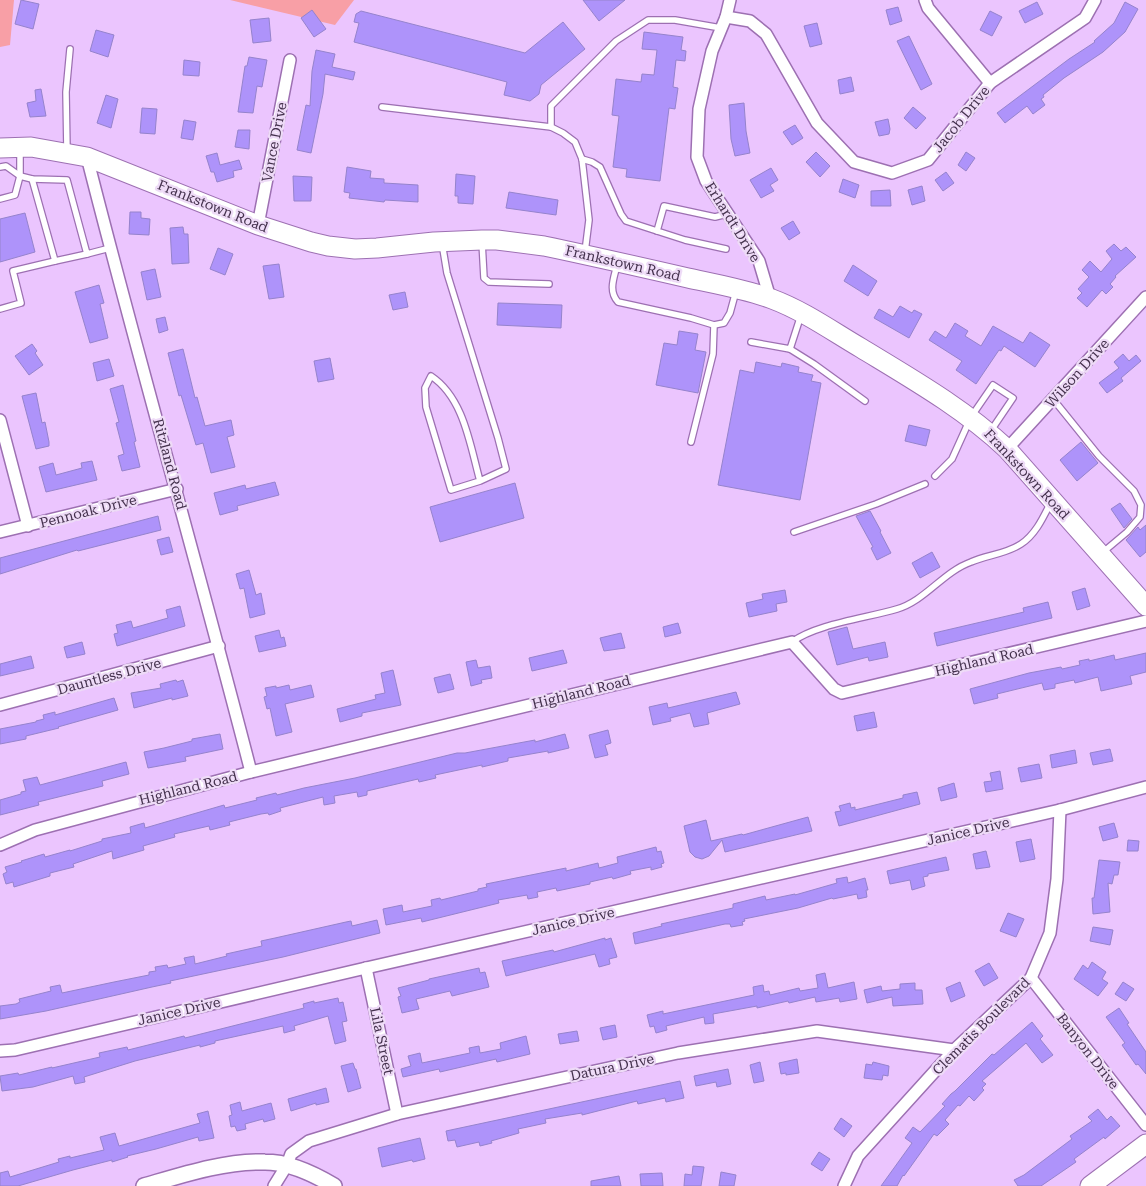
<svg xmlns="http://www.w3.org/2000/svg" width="1146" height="1186" viewBox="0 0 1146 1186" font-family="'Roboto Serif',serif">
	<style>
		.green { fill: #f89fa6 }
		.building { fill: #ae93fa; stroke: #9583cc }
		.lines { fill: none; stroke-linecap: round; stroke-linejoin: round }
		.service-casing { stroke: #9d70b2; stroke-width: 8 }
		.minor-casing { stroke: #9d70b2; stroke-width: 14 }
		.tertiary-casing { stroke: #9d70b2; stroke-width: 18 }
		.primary-casing { stroke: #9d70b2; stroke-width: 21 }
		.service { stroke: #fff; stroke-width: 5.5 }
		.minor { stroke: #fff; stroke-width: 11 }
		.tertiary { stroke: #fff; stroke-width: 15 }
		.primary { stroke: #fff; stroke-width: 19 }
		.labels { text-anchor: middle; stroke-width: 4.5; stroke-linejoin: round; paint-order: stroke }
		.street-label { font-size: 14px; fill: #44314d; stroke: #eedbf7 }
	</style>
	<rect width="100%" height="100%" fill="#ebc5fe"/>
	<g class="green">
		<polygon points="0,0 14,0 10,45 0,47"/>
		<polygon points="230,0 354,0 335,25"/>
	</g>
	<g class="building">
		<polygon points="21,0 39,4 33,29 15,24"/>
		<polygon points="583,0 625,0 599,21"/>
		<polygon points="1037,2 1043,14 1025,23 1019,11"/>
		<polygon points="1125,2 1138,9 1125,32 1103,52 1064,78 1043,95 1044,97 1041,99 1045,105 1033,114 1027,106 1005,123 997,113 1069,59 1095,42 1094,41 1114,23"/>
		<polygon points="898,7 902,21 890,25 886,10"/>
		<polygon points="312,10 326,29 314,37 301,18"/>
		<polygon points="361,11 525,53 563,22 585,49 541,85 539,94 530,101 504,95 507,82 354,42 359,23 354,22 356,14"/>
		<polygon points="990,11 1002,17 992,36 980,30"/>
		<polygon points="269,18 271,41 253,43 250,20"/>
		<polygon points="817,23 822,44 810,47 804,26"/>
		<polygon points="96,30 114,35 108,57 90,51"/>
		<polygon points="644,32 683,37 681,50 686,51 685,61 676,60 673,87 678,88 675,109 669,108 660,181 626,177 627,169 613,167 619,116 612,115 616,79 641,82 642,74 654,75 657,50 642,49"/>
		<polygon points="909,36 932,84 921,90 897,41"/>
		<polygon points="316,50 335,54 332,67 355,72 353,80 325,74 323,94 311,153 297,150 306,105 310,106 312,71"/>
		<polygon points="249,57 267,60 262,87 257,86 253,113 238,112 245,66 247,66"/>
		<polygon points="184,60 200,62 199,76 183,75"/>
		<polygon points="851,77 854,91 840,94 838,80"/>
		<polygon points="41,89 46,116 30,117 27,103 36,101 35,90"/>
		<polygon points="106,95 118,99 111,128 97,123"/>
		<polygon points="744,103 746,131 750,153 735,156 731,139 729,105"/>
		<polygon points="913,107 926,118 916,129 904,118"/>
		<polygon points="142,108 157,109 155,134 140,133"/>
		<polygon points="888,119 890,129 889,134 879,136 875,122"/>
		<polygon points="184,120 196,122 193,140 181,138"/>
		<polygon points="795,125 803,138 792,145 783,132"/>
		<polygon points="238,130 250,130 249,149 235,147"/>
		<polygon points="816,152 830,166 820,177 806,162"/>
		<polygon points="966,152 975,158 966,171 958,165"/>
		<polygon points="217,153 220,165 239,160 242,169 233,171 234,177 217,182 214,172 211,172 206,156"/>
		<polygon points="347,167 371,171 370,178 384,179 384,183 418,185 418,202 385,200 384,202 349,198 350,193 344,192"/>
		<polygon points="771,168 778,180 770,185 774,191 761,198 750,180"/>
		<polygon points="946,172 954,183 943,191 935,180"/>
		<polygon points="456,174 475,176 473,204 458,203 458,196 455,196"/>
		<polygon points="293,176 312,177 311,201 294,201"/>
		<polygon points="843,179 859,185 855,198 839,192"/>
		<polygon points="922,186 925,201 912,205 908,190"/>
		<polygon points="890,190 891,206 871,206 871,191"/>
		<polygon points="509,192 558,200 556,215 506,208"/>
		<polygon points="130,212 141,212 141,218 150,219 149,235 129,234"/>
		<polygon points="25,213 35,252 0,262 0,219"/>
		<polygon points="793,221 800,233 789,240 781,228"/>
		<polygon points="183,227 184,234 188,234 189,263 172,264 170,228"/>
		<polygon points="1114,244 1121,251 1126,247 1136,257 1115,276 1116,277 1110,284 1113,287 1106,294 1102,290 1087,307 1077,298 1082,293 1078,289 1089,277 1082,270 1090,261 1101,272 1112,259 1106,251"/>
		<polygon points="218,248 233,254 225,275 210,269"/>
		<polygon points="279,264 284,297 269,299 263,266"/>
		<polygon points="853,265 877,281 868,296 844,281"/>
		<polygon points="155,269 161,297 147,300 141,272"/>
		<polygon points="99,285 104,303 100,304 108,338 90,343 75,292"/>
		<polygon points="405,292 408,307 393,310 389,295"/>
		<polygon points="498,303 562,305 561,328 497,325"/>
		<polygon points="900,306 912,313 914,310 922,314 909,338 874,318 879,309 893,317"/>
		<polygon points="165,317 168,330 159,333 156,319"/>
		<polygon points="955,323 968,331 965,336 981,346 993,326 1023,343 1030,332 1050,345 1035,367 1004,346 1001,351 999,350 976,384 956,370 962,361 929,340 935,331 946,338"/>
		<polygon points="679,331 698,334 695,350 706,352 698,393 656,385 664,343 677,345"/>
		<polygon points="32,344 37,351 35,353 43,365 29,375 15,356"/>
		<polygon points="183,349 195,398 197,397 205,426 231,420 234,435 227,437 235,467 211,473 203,443 196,445 181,395 179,396 168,353"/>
		<polygon points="1123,354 1129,361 1136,355 1141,361 1121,378 1123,381 1107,393 1099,383 1119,368 1114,362"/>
		<polygon points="330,358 334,379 318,382 314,361"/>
		<polygon points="109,359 114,376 97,381 93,363"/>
		<polygon points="756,362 781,367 782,363 799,367 798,372 813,375 811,381 821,383 800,500 718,485 740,370 754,373"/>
		<polygon points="123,385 136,441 134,442 140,467 122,471 118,456 124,454 116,423 119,422 110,389"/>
		<polygon points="36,393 42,423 45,422 49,442 49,446 36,449 22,396"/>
		<polygon points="909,425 930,430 926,446 905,441"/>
		<polygon points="1081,442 1098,463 1077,481 1060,460"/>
		<polygon points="92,461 97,480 46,492 39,467 53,463 56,475 82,468 81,463"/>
		<polygon points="275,482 279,495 237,506 238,510 220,515 214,493 245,485 246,489"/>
		<polygon points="515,483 524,518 440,542 430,507"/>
		<polygon points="1120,503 1132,519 1124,528 1111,509"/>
		<polygon points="870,511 881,531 880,532 891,553 877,560 871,548 873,547 856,516"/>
		<polygon points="158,516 161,530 78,551 77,550 0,574 0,558"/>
		<polygon points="1146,525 1146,552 1140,557 1126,540 1138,527 1140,530"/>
		<polygon points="169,537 173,552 161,555 157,540"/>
		<polygon points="932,552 940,567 920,578 912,563"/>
		<polygon points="249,570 256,595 261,593 265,614 250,618 244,588 240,589 236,574"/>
		<polygon points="1085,588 1090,606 1077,610 1072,592"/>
		<polygon points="785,590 787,602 776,604 777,611 749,617 746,603 763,599 762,594"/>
		<polygon points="1048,602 1052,618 937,646 934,633 1024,612 1023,608"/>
		<polygon points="180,606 185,626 117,646 114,634 118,633 116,625 131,621 133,628 168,618 166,610"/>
		<polygon points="678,623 681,633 665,637 663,627"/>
		<polygon points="847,627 853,649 885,642 888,657 869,661 868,657 837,665 828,632"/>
		<polygon points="279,630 281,638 284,637 286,646 259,652 255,636"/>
		<polygon points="621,633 625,648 604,651 600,638"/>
		<polygon points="82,642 85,654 67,658 64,647"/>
		<polygon points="563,650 567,663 532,671 529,658"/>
		<polygon points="1146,653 1146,672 1130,676 1132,684 1101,691 1098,677 1075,683 1074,680 1055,684 1055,688 1044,690 1042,683 997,694 998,698 974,704 970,689 1029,673 1061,667 1062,669 1080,665 1079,661 1089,659 1089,661 1114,655 1115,660"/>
		<polygon points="31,656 34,668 0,676 0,664"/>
		<polygon points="476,660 478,668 490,666 492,678 481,680 482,683 471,686 466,662"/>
		<polygon points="393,670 401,705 362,713 362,716 340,722 337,709 376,699 375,695 385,693 381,673"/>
		<polygon points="450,674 454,689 438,693 434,678"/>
		<polygon points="176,680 177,682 183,680 188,696 172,700 172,698 134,708 131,693 161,688 160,684"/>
		<polygon points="289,685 290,690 311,685 314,697 285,704 292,732 276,736 270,708 267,709 264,697 267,696 265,688 276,686 276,688"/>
		<polygon points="736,692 740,704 707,713 709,724 694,727 690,713 670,718 671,721 653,725 649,707 667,703 668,708"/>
		<polygon points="114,698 118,710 58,727 59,728 26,736 26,739 0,744 0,729 36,722 36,721 44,719 43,715 55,712 55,715"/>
		<polygon points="874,712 877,727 857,731 854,716"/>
		<polygon points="608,730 611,743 605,745 608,755 595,758 589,735"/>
		<polygon points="220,734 223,749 185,757 186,761 148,768 144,752 164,748 192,741 192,739"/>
		<polygon points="565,734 569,748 548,753 548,751 508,758 508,761 482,767 482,765 435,775 436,778 419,782 418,779 367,791 367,795 358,797 357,792 334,796 335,803 324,805 323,797 280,808 281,811 269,815 268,813 261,814 229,822 230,825 210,830 209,826 174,834 175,837 143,846 144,850 113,859 112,851 73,864 74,867 50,873 50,876 14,887 13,882 6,884 3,874 7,872 5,867 22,862 21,861 44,854 45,857 70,850 70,851 102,841 102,839 131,833 130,827 144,823 145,828 224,805 225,808 257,800 256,798 276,793 277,795 304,788 355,778 457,753 465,753 535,740 535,742"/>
		<polygon points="1110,749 1113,761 1093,765 1090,753"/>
		<polygon points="1075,750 1077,763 1052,768 1050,755"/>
		<polygon points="126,762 129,774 102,781 103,786 38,802 39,805 0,815 0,800 21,794 21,792 26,791 23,780 37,777 40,785"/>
		<polygon points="1039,764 1042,778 1021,782 1018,768"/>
		<polygon points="1000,771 1003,789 986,792 984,782 992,781 990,773"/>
		<polygon points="954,783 957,797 941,801 938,788"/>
		<polygon points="917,792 920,804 839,826 835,812 841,811 839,806 850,803 851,808 855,807 855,810 903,798 903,795"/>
		<polygon points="808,817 812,831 725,852 722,840 709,856 702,859 695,857 690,852 684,826 706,820 711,841 742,834 743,835"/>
		<polygon points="1114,823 1118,837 1103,841 1099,827"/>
		<polygon points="1031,839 1035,859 1020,862 1016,842"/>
		<polygon points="1128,840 1139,841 1138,851 1127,851"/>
		<polygon points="656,847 657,852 661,851 664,863 661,864 662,867 651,870 651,867 630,871 631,874 613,879 612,877 590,882 590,884 557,891 556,888 537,892 538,897 528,899 527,895 498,900 499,903 422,922 421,918 386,925 383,909 402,905 403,912 432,906 431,900 440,898 441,900 478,891 478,889 487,887 486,884 566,868 566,871 598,863 599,868 618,863 617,857"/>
		<polygon points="986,851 990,867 976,869 973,854"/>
		<polygon points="946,857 949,870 928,874 928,876 923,877 925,886 912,890 910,880 890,884 887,871"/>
		<polygon points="1099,860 1120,862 1118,875 1114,875 1112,884 1108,883 1110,912 1093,914 1092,898 1094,898"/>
		<polygon points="847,877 848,883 865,878 868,890 866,890 867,897 858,899 857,894 833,899 832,898 798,908 744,919 745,921 742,922 743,925 731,927 730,924 725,924 635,944 633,933 662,926 661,924 733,908 733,904 765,896 766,900 795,894 795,895 837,883 836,879"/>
		<polygon points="1008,913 1024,919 1016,937 1000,931"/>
		<polygon points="377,920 380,933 283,957 170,981 171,983 152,987 46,1011 0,1019 0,1006 16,1004 20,1002 19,999 51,991 50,987 60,985 62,993 114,982 149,975 149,972 156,971 155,967 167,965 168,968 186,964 184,958 194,956 195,964 227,956 226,954 262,946 261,941 275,938 346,922 351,921 352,926"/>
		<polygon points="1093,927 1113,930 1110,945 1090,941"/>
		<polygon points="605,938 605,940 611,938 617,957 609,959 610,964 599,967 595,954 506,976 502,961 553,950 554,952"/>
		<polygon points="1092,962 1106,972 1102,979 1108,983 1098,996 1074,979 1083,965 1088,969"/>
		<polygon points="989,963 998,978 984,986 975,971"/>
		<polygon points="479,968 480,973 485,972 489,987 452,996 450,991 416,999 419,1009 402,1013 398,997 401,996 398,988 429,980 429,979"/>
		<polygon points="825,973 828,988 854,982 857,999 840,1002 839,998 816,1002 815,997 789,1003 788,1001 757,1008 757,1006 713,1014 714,1023 705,1024 704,1017 666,1026 667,1030 656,1033 654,1026 650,1027 647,1015 663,1011 663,1014 754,995 753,987 763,985 764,992 769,991 770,995 799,988 800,991 818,988 816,975"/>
		<polygon points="960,982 965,996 951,1002 946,988"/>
		<polygon points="1123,982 1134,989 1126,1001 1115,994"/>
		<polygon points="915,983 915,990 922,990 923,1004 893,1006 892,997 867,1003 864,990 881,986 882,991 900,989 900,984"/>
		<polygon points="338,998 339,1003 343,1002 347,1021 342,1022 346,1041 335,1044 328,1016 294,1026 295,1030 284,1033 283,1026 215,1041 215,1043 200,1047 200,1045 135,1061 84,1077 85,1082 75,1084 73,1076 33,1087 2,1091 0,1076 18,1073 19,1075 52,1067 52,1068 100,1057 99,1053 127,1047 128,1050 184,1036 185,1038 304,1008 303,1004 314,1001 314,1003"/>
		<polygon points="1119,1008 1129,1023 1127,1024 1146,1052 1146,1074 1138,1064 1136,1065 1122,1045 1125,1043 1106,1017"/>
		<polygon points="1032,1022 1043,1036 1040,1039 1053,1055 1042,1063 1026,1043 982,1081 986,1084 982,1088 984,1090 974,1101 969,1096 960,1106 958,1105 945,1120 949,1124 937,1136 934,1134 904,1176 903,1175 897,1186 881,1186 912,1143 905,1138 913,1127 920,1132 945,1106 942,1104 951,1094 955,1091 992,1054 994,1055"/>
		<polygon points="615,1025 617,1037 603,1040 600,1028"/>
		<polygon points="577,1031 579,1041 560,1044 558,1034"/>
		<polygon points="526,1036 530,1054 497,1062 496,1059 440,1072 439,1069 403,1077 401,1069 411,1066 408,1056 420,1053 422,1063 470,1053 469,1048 479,1046 480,1053 501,1049 500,1043"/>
		<polygon points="797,1059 799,1073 786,1075 786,1073 781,1074 779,1063"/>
		<polygon points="760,1062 764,1081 754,1083 750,1065"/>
		<polygon points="873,1062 889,1066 888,1076 883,1075 882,1080 864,1078 866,1064 872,1065"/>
		<polygon points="353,1063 355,1069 356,1069 361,1088 348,1092 341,1066"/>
		<polygon points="728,1069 731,1084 717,1087 716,1082 696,1086 694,1076"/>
		<polygon points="680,1081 684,1098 666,1102 665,1098 638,1104 637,1101 582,1115 582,1113 545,1119 546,1123 518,1129 519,1133 491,1141 492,1143 480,1146 479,1142 457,1147 455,1140 448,1141 446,1131"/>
		<polygon points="326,1088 329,1102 316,1105 316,1103 291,1111 288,1099"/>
		<polygon points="240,1102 242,1111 271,1103 275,1119 264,1122 263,1119 245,1124 246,1129 237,1131 235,1126 231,1127 229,1116 232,1115 230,1105"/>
		<polygon points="1098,1109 1107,1120 1111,1116 1120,1126 1105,1139 1104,1137 1074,1159 1076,1162 1041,1186 1018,1186 1014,1180 1024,1175 1072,1139 1070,1136 1092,1121 1088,1117"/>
		<polygon points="208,1111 214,1138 199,1141 198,1137 156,1149 127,1156 128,1157 112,1162 112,1160 73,1170 18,1186 0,1186 0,1173 8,1171 10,1177 59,1162 58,1159 70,1156 70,1158 104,1150 100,1137 115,1133 119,1146 200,1123 197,1114"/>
		<polygon points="841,1118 852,1126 844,1137 834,1129"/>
		<polygon points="420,1138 425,1159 413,1162 412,1160 382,1167 378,1148"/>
		<polygon points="819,1152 830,1159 822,1171 811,1164"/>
		<polygon points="693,1166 704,1167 701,1186 684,1186 685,1174 692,1175"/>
		<polygon points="721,1172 736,1175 734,1186 719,1186"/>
		<polygon points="662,1173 663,1186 641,1186 640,1174"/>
		<polygon points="619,1176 621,1186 591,1186 591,1181"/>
	</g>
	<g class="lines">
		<defs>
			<g id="service">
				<polyline points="382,107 551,127"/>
				<polyline points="67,151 66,92 70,49"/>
				<polyline points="582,159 592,162 600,167 621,214 626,221 657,231"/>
				<polyline points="0,167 6,166 20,176 32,179 67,180 87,254 110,248"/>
				<polyline points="32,179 55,261 87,254"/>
				<polyline points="0,199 15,195 20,176 20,151"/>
				<polyline points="482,242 484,278 489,282 549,284"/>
				<path d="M442,243L447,273L498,438L506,469L480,481L451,490L426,407L425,388L431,376C464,398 470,445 480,481"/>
				<polyline points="726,249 685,240 657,231 664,206 715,217 727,214"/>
				<polyline points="585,252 589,220 582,159 575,142 563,133 551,127 551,106 616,41 648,20 675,20 721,28"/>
				<path d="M617,265C614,278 608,291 618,302L691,318L714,325L724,323L730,313L736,291"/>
				<polyline points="0,309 21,303 13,271 55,261"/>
				<polyline points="751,342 790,349 801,315"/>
				<polyline points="790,349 814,364 865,401"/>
				<polyline points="1053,399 1099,456 1134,491 1141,505 1140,517 1127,532 1102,553"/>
				<polyline points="691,442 713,354 714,325"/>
				<polyline points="935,476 952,459 971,417 993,385 1013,398 990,432"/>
				<polyline points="794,532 876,504 925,484"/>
				<path d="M792,642C816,624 867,618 897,609C925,601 943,572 971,562C987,555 1006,554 1021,544C1035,535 1043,518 1050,504"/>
			</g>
			<g id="minor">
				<polyline points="730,0 726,17 712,51 699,109 697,157 706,181 759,261 770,298"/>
				<polyline points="925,0 928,8 990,83"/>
				<polyline points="726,17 750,21 766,34 817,123 854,162 892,173 928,160 990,83 1085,18 1095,0"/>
				<path d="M87,157C139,362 198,566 251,772"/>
				<polyline points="258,225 290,60"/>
				<polyline points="0,420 28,526"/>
				<polyline points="1007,449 1146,297"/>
				<polyline points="0,532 177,489"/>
				<polyline points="0,705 219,646"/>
				<polyline points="0,845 35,830 251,772 792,642 834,689 842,693 1146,621"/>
				<polyline points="366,968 397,1114"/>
				<polyline points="1031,978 1146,1125"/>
				<polyline points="0,1051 15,1050 366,968 1060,810 1146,787"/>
				<polyline points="274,1186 287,1165 291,1154 309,1141 397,1114 678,1053 817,1031 954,1050"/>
				<polyline points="844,1186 858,1156 954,1050 1031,978 1050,933 1057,879 1060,810"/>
			</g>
			<path id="tertiary" d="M144,1186C182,1175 224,1161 265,1162C288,1162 314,1174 334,1186"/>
			<g id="primary">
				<path d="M0,148L31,147L87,157L258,225L311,242L328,246L355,249L377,248L434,242L482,240H497L544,246C592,256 640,267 688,278C716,284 745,289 772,299C804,311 832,331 861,348C912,379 963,408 1007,449L1146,606"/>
				<polyline points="1090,1186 1146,1144"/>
			</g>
		</defs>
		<use href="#service" class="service-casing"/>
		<use href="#minor" class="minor-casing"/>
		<use href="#tertiary" class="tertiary-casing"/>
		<use href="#primary" class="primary-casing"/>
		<use href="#service" class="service"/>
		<use href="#minor" class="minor"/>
		<use href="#tertiary" class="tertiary"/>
		<use href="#primary" class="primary"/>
	</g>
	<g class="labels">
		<g class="street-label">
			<text transform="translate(961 119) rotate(-51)" y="5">Jacob Drive</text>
			<text transform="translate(274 142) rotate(-79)" y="5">Vance Drive</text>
			<text transform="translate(213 206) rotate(22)" y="5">Frankstown Road</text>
			<text transform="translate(733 222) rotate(58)" y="5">Erhardt Drive</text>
			<text transform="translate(623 263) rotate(13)" y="5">Frankstown Road</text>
			<text transform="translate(1077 373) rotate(-48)" y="5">Wilson Drive</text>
			<text transform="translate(170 464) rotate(75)" y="5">Ritzland Road</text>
			<text transform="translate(1027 474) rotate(47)" y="5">Frankstown Road</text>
			<text transform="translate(88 511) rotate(-14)" y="5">Pennoak Drive</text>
			<text transform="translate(984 660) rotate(-13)" y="5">Highland Road</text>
			<text transform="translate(109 676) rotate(-15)" y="5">Dauntless Drive</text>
			<text transform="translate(581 692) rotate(-14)" y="5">Highland Road</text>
			<text transform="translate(188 788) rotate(-14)" y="5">Highland Road</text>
			<text transform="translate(968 831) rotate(-13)" y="5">Janice Drive</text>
			<text transform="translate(573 921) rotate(-13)" y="5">Janice Drive</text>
			<text transform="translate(179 1011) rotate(-13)" y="5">Janice Drive</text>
			<text transform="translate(981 1026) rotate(-45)" y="5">Clematis Boulevard</text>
			<text transform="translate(382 1041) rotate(78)" y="5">Lila Street</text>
			<text transform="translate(1088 1051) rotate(52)" y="5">Banyon Drive</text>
			<text transform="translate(612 1067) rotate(-12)" y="5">Datura Drive</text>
		</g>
	</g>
</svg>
